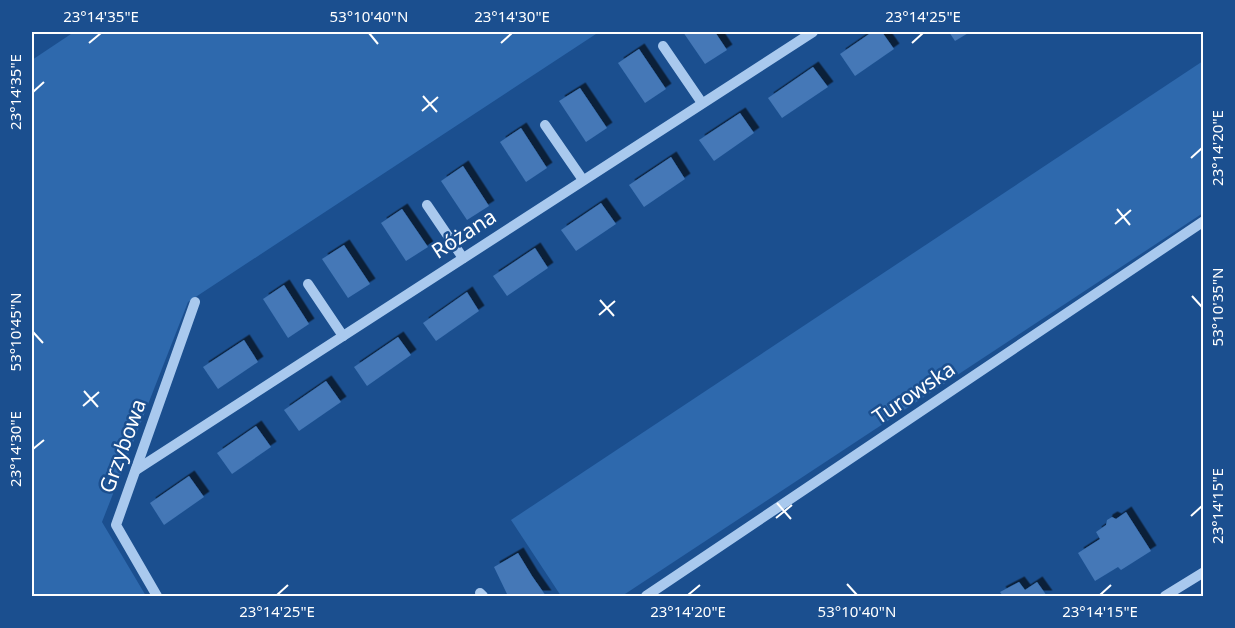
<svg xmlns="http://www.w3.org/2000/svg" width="1235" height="628" viewBox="0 0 1235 628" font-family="'Noto Sans',sans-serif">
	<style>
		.green { fill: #2e69ad }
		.building { fill: #4478b7; filter: url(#shadow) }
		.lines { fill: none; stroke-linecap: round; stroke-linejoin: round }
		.minor { stroke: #a9c9ee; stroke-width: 10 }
		.ticks { fill: none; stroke: #fff; stroke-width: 2 }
		.labels { text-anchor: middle; stroke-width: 5; stroke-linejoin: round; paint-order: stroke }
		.street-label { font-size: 21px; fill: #fff; stroke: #1b4f8f }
		.neatline { fill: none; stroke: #fff; stroke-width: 2 }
		.ticks-label { font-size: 15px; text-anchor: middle; fill: #fff }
	</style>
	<defs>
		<filter id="shadow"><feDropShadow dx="5.5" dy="-5.5" stdDeviation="0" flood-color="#0009"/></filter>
	</defs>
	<rect width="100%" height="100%" fill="#1b4f8f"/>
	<g class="green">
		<polygon points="74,32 599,32 188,302 102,522 146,596 32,596 32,60"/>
		<polygon points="1203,61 1203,213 622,596 561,596 511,520"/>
	</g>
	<g class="building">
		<polygon points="683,32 715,32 727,50 705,64"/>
		<polygon points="872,32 882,32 894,49 855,76 840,54"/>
		<polygon points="949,32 970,32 955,41"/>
		<polygon points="639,49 666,89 645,103 618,63"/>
		<polygon points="813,67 828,87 782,118 768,98"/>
		<polygon points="580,88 607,128 586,142 559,101"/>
		<polygon points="740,113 754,133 714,161 699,140"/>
		<polygon points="521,128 547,168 526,182 500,142"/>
		<polygon points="671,157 685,179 644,207 629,185"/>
		<polygon points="463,166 489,206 467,220 441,181"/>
		<polygon points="601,203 616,224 576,251 561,230"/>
		<polygon points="402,209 428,247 406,261 381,223"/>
		<polygon points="344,245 370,284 348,298 322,259"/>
		<polygon points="535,248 548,268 507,296 493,276"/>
		<polygon points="284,285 309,324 288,338 263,299"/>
		<polygon points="467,292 479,311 436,341 423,323"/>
		<polygon points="398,337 411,355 367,386 354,367"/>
		<polygon points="244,340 258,362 218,389 203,367"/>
		<polygon points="326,381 341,402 299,431 284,410"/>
		<polygon points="256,426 271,447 232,474 217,453"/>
		<polygon points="189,476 204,497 164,525 150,503"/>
		<polygon points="1126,512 1151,551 1121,570 1118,567 1095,581 1078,553 1100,539 1096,532 1106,525 1107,520 1112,517 1116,519"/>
		<polygon points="518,553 532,576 546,596 510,596 507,594 494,567"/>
		<polygon points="1019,582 1025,590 1037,582 1047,596 1003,596 1000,592"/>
	</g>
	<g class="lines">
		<g class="minor">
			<polyline points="663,46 702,103"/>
			<polyline points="545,125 583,180"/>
			<polyline points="427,205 463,258"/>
			<polyline points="308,284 343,336"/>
			<polyline points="136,470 813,32"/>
			<polyline points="480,593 483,596"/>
			<polyline points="157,596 116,525 195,302"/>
			<polyline points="646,596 1204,221"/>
			<polyline points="1165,596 1204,572"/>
		</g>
	</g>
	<path class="ticks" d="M369,33L378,44M89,43L101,33M501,43L512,33M912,43L923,33M33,92L44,82M423,96L437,112M422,111L438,97M1191,158L1202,148M1117,209L1130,225M1115,224L1131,210M1192,296L1202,307M600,300L614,316M599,315L615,301M33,332L43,343M84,391L98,407M83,406L99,392M33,449L44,440M777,503L791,519M1191,516L1202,506M776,518L792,505M847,584L857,595M277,595L288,585M688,595L700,585M1100,595L1111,585"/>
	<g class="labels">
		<g class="street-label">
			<text transform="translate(464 234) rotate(-33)" y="7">Różana</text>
			<text transform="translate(914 393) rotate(-34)" y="7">Turowska</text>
			<text transform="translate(123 446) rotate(-70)" y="7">Grzybowa</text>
		</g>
	</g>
	<rect width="1235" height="628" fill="none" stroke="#1b4f8f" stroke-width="66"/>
	<rect x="33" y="33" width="1169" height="562" class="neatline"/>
	<g class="ticks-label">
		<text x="101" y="22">23°14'35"E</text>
		<text x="369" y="22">53°10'40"N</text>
		<text x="512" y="22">23°14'30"E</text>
		<text x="923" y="22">23°14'25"E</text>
		<text transform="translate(16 92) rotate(-90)" y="5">23°14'35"E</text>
		<text transform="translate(1218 148) rotate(-90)" y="5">23°14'20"E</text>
		<text transform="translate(1218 307) rotate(-90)" y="5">53°10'35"N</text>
		<text transform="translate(16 332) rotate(-90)" y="5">53°10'45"N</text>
		<text transform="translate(16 449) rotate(-90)" y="5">23°14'30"E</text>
		<text transform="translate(1218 506) rotate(-90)" y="5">23°14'15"E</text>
		<text x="277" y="617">23°14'25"E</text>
		<text x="688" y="617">23°14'20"E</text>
		<text x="857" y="617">53°10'40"N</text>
		<text x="1100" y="617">23°14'15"E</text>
	</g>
</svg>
